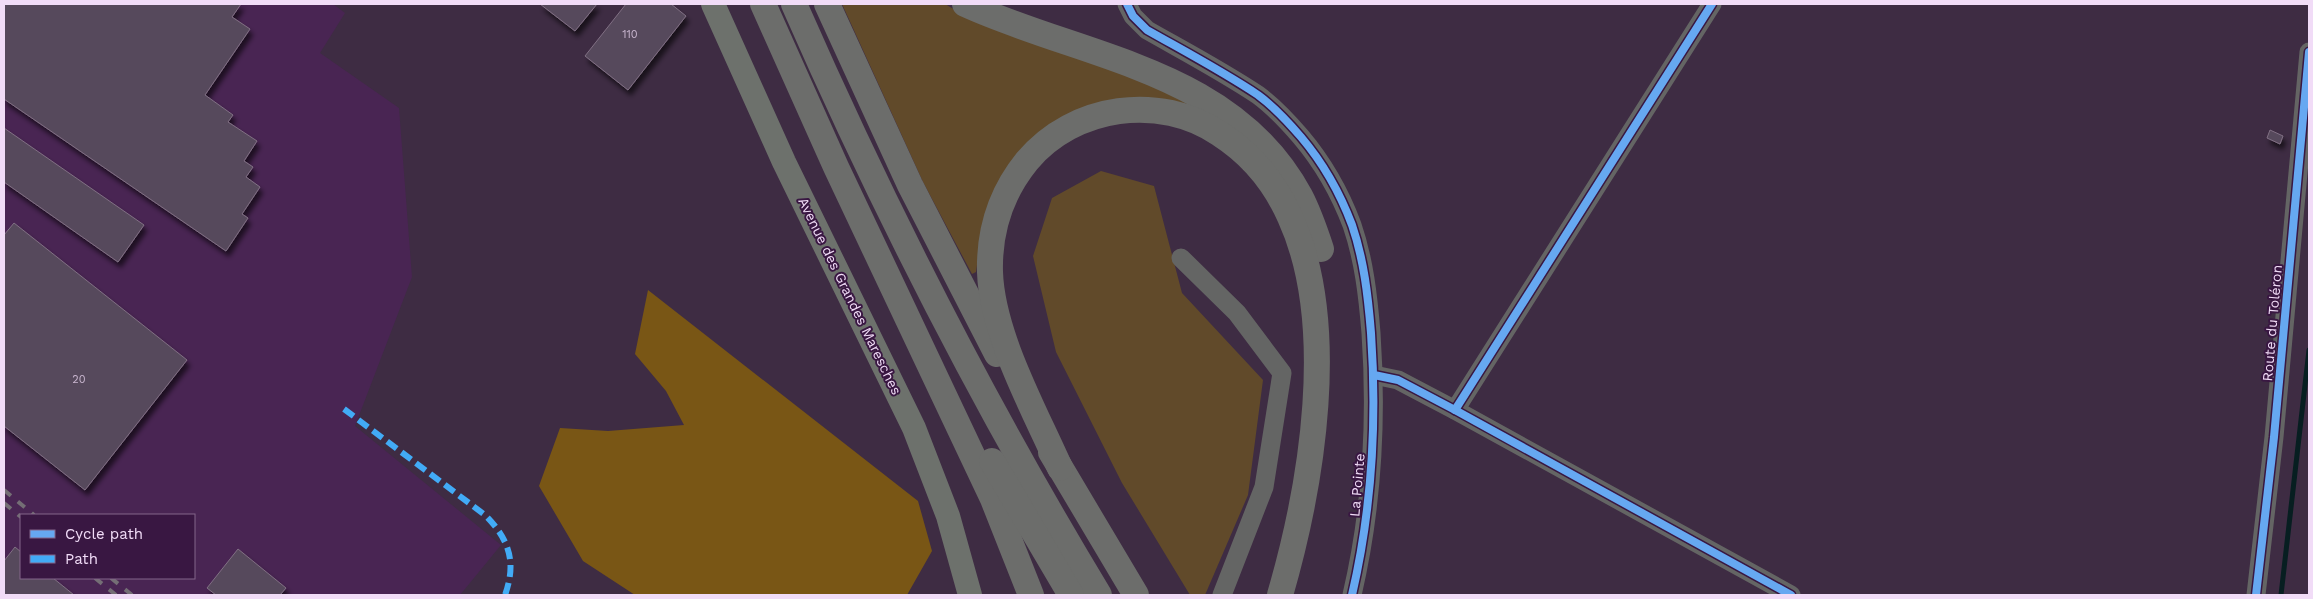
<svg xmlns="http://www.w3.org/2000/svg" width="2313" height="599" viewBox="0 0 2313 599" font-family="'Work Sans',sans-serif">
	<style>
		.built { fill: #492553; fill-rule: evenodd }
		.green { fill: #614a2a }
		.forest { fill: #795615 }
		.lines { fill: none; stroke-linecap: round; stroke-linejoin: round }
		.stream { stroke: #071e21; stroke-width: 5 }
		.building { fill: #57485b; stroke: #807084; filter: url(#shadow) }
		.minor { stroke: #646564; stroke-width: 19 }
		.major { stroke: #6d716c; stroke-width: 24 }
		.highway { stroke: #6c6d6b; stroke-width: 26 }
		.rail { stroke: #746e75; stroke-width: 4; stroke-dasharray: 9 9; stroke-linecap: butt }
		.quiet { stroke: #42abf6; stroke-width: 6; stroke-dasharray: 12 6; stroke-linecap: butt }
		.cycleway-casing { stroke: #391742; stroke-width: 11 }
		.cycleway { stroke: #66a8f1; stroke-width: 8 }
		.labels { text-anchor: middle; stroke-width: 4; stroke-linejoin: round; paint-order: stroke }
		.number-label { font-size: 11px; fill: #cab7d0 }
		.street-label { font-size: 14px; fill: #f1dcf7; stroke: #391742 }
	</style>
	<defs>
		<filter id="shadow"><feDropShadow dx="3" dy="5.5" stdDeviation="2.5" flood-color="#0009"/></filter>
	</defs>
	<rect width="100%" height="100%" fill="#3e2c43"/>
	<path class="built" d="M4,4H333L345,13L320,53L399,108L412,277L355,426L501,545L460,595H4ZM21,515H194V578H21Z"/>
	<g class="green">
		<polygon points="842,4 945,4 957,11 1115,67 1206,112 1052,128 978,258 976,272 972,274 923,182"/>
		<polygon points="1101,171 1154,186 1182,293 1263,380 1248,495 1205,595 1190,595 1122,483 1056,352 1033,256 1052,198"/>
	</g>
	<polygon class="forest" points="648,290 918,501 932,551 907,595 635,595 583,561 539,486 560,428 608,431 684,425 666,391 635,354"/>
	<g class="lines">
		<polyline class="stream" points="2281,595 2309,350"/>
	</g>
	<g class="building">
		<polygon points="4,4 241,4 232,17 250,29 205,95 233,115 228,122 257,141 244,161 253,167 246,177 260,187 242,214 248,218 226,251 4,99"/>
		<polygon points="540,4 597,4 575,31"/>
		<polygon points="626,4 671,4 686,16 628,90 585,56"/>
		<polygon points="4,128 144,225 118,262 4,182"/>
		<polygon points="2270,130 2283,136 2280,144 2267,138"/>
		<polygon points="14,223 187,360 85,490 4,426 4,235"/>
		<polygon points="15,547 21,552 21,578 53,578 74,595 4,595 4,561"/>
		<polygon points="238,549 286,588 280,595 216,595 207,588"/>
	</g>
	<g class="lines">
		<g class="minor">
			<path d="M1127,4L1133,16L1147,30C1184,51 1222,71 1258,95C1273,106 1289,123 1301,137C1323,163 1340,193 1352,225C1364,260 1368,296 1371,333C1377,420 1372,509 1352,595"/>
			<polyline points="1181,258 1237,313 1282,373 1264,487 1222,595"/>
			<polyline points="1374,375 1398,380 1455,410 1791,595"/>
			<polyline points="1455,410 1712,4"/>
			<polyline points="2256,595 2274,437 2309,52"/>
		</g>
		<polyline class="major" points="713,4 784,162 914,428 948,516 970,595"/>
		<g class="highway">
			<polyline points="763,4 836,167 993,499 1031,595"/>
			<path d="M794,4C883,207 984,405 1099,595"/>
			<polyline points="827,4 910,185 997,354"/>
			<path d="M965,4C1083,58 1232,69 1300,196C1309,213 1315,231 1321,249"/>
			<polyline points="1051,452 1136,595"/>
			<polyline points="992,461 1071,595"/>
			<path d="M1060,468C1035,411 992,335 990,272C989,231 1001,193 1027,161C1074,105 1160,93 1220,134C1251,154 1275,183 1290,217C1339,324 1312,485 1280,595"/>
		</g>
		<g class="rail">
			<polyline points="4,490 34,515"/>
			<polyline points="4,503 21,517"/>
			<polyline points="95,578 116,595"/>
			<polyline points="111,578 132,595"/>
		</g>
		<path class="quiet" d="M344,409L485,515C509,539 517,562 505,595"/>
		<defs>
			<g id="cycleway">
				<path d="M1127,4L1133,16L1147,30C1184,51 1222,71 1258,95C1273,106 1289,123 1301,137C1323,163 1340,193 1352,225C1364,260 1368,296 1371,333C1377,420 1372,509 1352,595"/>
				<polyline points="1374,375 1398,380 1455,410 1791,595"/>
				<polyline points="1455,410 1712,4"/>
				<polyline points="2256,595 2274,437 2309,52"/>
			</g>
		</defs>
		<use href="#cycleway" class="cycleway-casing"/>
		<use href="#cycleway" class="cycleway"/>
	</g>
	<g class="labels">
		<g class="number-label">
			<text x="630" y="38">110</text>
			<text x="79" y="383">20</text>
		</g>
		<g class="street-label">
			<text transform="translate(850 296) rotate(64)" y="5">Avenue des Grandes Maresches</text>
			<text transform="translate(2272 323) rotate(-85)" y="5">Route du Toléron</text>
			<text transform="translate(1357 485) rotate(-85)" y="5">La Pointe</text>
		</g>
	</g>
	<rect width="2313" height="599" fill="none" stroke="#f1dcf7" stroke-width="10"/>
	<rect x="20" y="514" width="175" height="65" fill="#391742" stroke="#83668a"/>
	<rect x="30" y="530" width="25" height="8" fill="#66a8f1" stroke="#83668a"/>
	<text x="65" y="539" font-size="15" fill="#f1dcf7">Cycle path</text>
	<rect x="30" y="555" width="25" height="8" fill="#42abf6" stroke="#83668a"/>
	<text x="65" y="564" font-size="15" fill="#f1dcf7">Path</text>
</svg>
